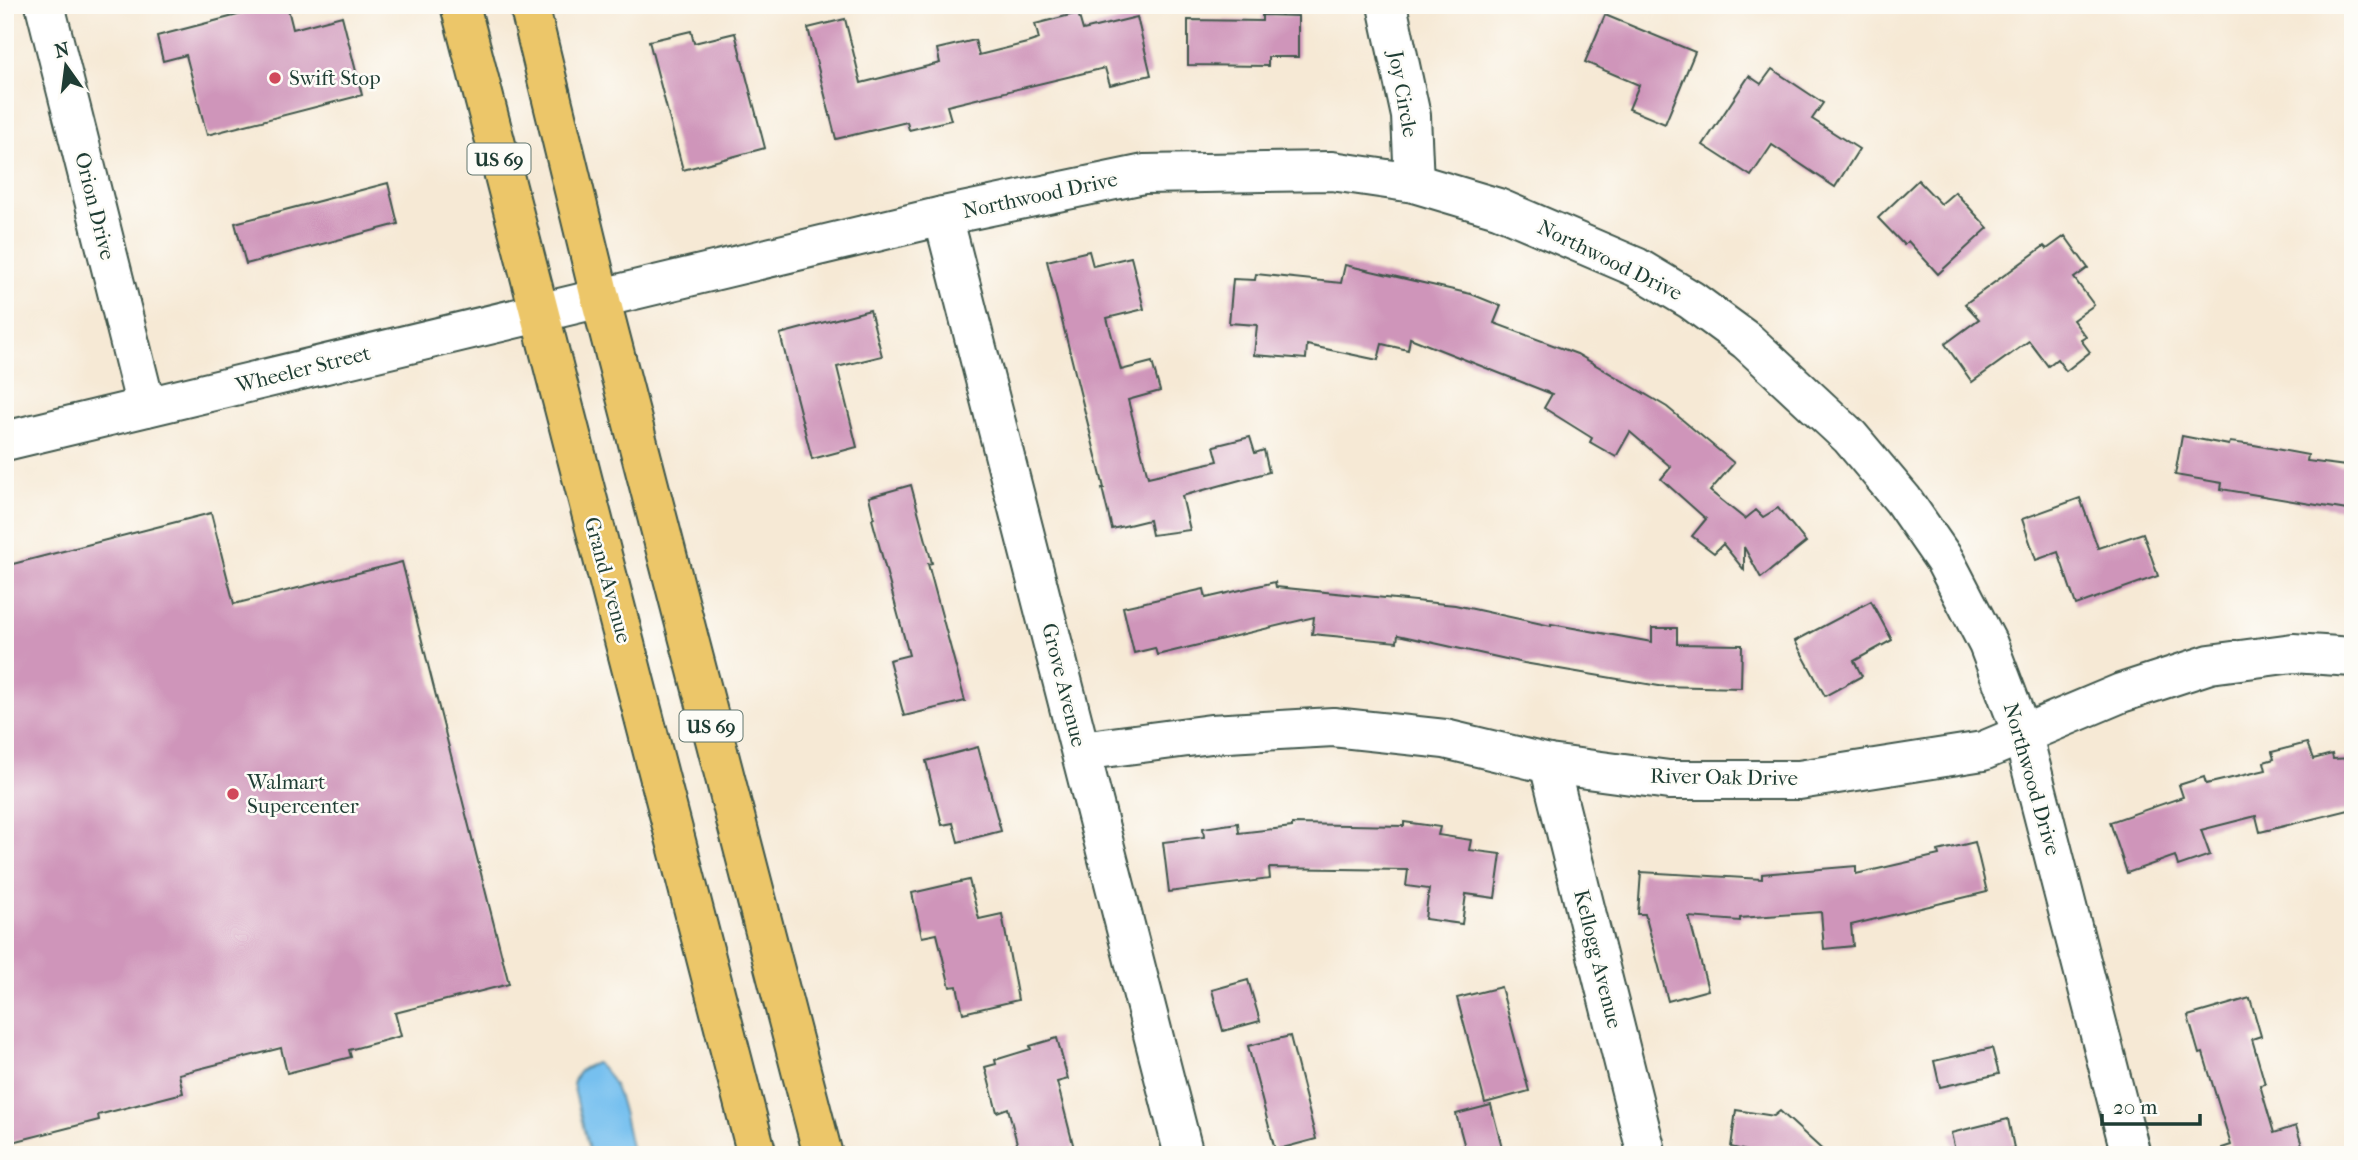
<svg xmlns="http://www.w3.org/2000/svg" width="2358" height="1160" viewBox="0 0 2358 1160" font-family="'IM FELL French Canon',serif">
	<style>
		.water { fill: #76c0ef; stroke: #4a7e92; stroke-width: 2 }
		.building { fill: #cf95ba }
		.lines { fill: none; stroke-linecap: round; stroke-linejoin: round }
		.minor-casing { stroke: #3f574c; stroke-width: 42 }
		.primary-casing { stroke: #3f574c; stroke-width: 42 }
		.minor { stroke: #fff; stroke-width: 38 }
		.primary { stroke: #ecc669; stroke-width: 38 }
		.poi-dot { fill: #d1495b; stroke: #fdfcf7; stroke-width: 2.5 }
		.labels { text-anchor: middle; stroke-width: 5; stroke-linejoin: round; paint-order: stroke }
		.shield { fill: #fdfcf7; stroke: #62766e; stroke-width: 2 }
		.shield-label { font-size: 19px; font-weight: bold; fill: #1f3d34 }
		.poi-label { font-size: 21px; fill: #1f3d34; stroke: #fdfcf7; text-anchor: start }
		.street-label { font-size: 21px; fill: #1f3d34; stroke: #fdfcf7 }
	</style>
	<rect width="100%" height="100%" fill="#fdfcf7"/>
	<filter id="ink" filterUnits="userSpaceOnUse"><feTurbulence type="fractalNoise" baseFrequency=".0143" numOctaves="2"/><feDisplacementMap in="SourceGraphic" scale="14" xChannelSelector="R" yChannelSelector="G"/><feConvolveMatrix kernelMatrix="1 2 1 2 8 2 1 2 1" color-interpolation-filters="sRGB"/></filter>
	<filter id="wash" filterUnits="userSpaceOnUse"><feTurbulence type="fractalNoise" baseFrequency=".00686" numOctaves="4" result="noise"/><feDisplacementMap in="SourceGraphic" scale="28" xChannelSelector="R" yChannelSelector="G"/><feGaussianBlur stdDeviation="1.57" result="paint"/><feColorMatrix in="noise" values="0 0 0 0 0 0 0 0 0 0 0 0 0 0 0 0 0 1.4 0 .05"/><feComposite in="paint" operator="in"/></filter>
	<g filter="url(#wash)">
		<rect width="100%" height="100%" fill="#f6e9d5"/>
		<path class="water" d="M596,1063C622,1080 625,1126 633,1155H590L573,1084C577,1071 583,1067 596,1063Z"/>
		<g id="blocks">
			<g class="building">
				<polygon points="276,5 287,5 293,29 342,16 362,95 207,135 186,55 163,61 157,36"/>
				<polygon points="1078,13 1083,30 1137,17 1151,75 1110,85 1105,68 947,106 951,120 909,130 907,122 836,139 808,28 845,19 861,83 940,63 937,49 975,40 979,55 1027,43 1039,39 1035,24"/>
				<polygon points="1262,15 1298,16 1298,57 1268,57 1268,66 1188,65 1188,20 1262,21"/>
				<polygon points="1605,15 1695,52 1665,124 1629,109 1639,85 1585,62"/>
				<polygon points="691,31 694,43 735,33 765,148 683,170 649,41"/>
				<polygon points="1772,69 1823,103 1812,119 1859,149 1835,187 1772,145 1751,176 1703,145 1749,76 1761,84"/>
				<polygon points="1918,180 1941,204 1955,192 1988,228 1938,274 1908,241 1904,245 1878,218"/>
				<polygon points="388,183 398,224 246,264 235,223"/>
				<polygon points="2065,236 2088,268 2074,278 2094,305 2073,320 2086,337 2081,340 2090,352 2066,371 2057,359 2048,366 2029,341 1972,382 1945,344 1979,319 1965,304 2044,246 2047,249"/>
				<polygon points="1089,251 1093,266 1131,257 1144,309 1107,318 1121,370 1152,362 1160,391 1128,400 1148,477 1218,461 1214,446 1250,437 1255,453 1264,450 1269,472 1182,496 1190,530 1152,535 1149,520 1112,529 1102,488 1104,488 1047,261"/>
				<polygon points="1345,265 1471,294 1501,306 1494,323 1577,354 1667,407 1734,463 1710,491 1745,519 1756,510 1763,517 1778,508 1806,542 1761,578 1744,547 1744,570 1723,544 1714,553 1692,536 1706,519 1661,479 1671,467 1630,432 1616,457 1590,442 1592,438 1544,408 1552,394 1410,338 1408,350 1382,344 1378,360 1307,345 1306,359 1254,355 1257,325 1229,323 1233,279 1255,280 1256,274 1341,283"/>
				<polygon points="870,310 882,356 837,367 857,447 812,459 780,334"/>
				<polygon points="2182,436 2229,445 2230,442 2254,445 2308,455 2307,461 2353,467 2353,511 2221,489 2222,483 2175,475"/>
				<polygon points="911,485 932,563 928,564 965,701 904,716 889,660 909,655 872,519 874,518 869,497"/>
				<polygon points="2080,498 2098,548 2143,533 2158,576 2076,605 2058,552 2036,560 2022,519"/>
				<polygon points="211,513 234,604 402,562 509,984 395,1013 401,1036 349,1050 351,1057 287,1073 281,1048 179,1074 183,1093 98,1115 99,1120 5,1144 5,566"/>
				<polygon points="1275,582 1276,587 1455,605 1551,626 1551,624 1652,642 1652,628 1677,628 1677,644 1742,645 1741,688 1659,686 1524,663 1398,635 1397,642 1312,634 1314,617 1157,655 1155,648 1134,653 1123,607 1204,589 1206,598"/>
				<polygon points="1871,601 1892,640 1854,661 1862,676 1825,696 1795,641"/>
				<polygon points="2307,743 2313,759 2332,754 2333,759 2353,758 2353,809 2260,832 2256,816 2201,830 2210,855 2178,866 2175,856 2127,873 2110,822 2183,797 2179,785 2204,777 2206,784 2266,770 2264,762 2274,759 2272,752"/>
				<polygon points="978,747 1001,831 958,842 953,823 942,825 926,761"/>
				<polygon points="1404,822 1440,827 1438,835 1471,840 1469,850 1501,854 1495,898 1466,894 1462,924 1425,919 1429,889 1406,886 1408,870 1269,868 1270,879 1169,892 1163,842 1204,837 1203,828 1238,823 1239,833 1292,827 1292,824 1404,826"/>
				<polygon points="1975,842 1987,892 1851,925 1853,946 1824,949 1821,912 1740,918 1740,921 1689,917 1708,990 1668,1001 1645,914 1638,914 1641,872 1762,879 1762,874 1856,866 1856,874 1939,855 1938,851"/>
				<polygon points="969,880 979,919 1002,914 1018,1000 963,1013 957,986 950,987 937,934 922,937 912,893"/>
				<polygon points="1248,980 1260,1021 1223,1031 1212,990"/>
				<polygon points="1501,987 1529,1091 1485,1103 1457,998"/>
				<polygon points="2250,998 2261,1036 2252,1039 2265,1084 2260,1085 2274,1133 2296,1126 2305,1155 2223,1155 2222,1148 2231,1145 2203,1053 2199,1054 2188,1016"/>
				<polygon points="1290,1036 1316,1139 1275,1150 1248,1046"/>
				<polygon points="1057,1038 1068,1079 1057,1082 1074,1148 1050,1155 1020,1155 1008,1108 997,1112 985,1067 996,1064 995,1060 1031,1049 1030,1046"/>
				<polygon points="1992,1048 1999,1074 1940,1087 1934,1061"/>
				<polygon points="1491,1105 1504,1155 1467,1155 1456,1114"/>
				<polygon points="1736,1110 1774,1116 1780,1111 1828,1155 1762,1155 1731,1147"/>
				<polygon points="2008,1119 2014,1148 1985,1155 1956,1155 1951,1133"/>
			</g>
		</g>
	</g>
	<g filter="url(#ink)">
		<use href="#blocks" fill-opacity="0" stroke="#3f574c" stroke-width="2"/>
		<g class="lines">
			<defs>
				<g id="minor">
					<polyline points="45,5 146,407"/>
					<polyline points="1387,5 1411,116 1414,183"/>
					<polyline points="943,216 1184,1155"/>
					<polyline points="5,441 943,216 1144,174 1332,171 1414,183 1498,208 1636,267 1691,300 1747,341 1850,437 1903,500 1945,561 1988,644 2023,736 2131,1155"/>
					<polyline points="1081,751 1211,734 1333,727 1445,739 1549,764 1669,780 1799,780 1983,751 2121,693 2210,664 2293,653 2353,657"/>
					<polyline points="1549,764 1647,1155"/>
				</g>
				<g id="primary">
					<polyline points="460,5 757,1155"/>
					<polyline points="529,5 600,297 823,1155"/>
				</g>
			</defs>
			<use href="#minor" class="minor-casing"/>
			<use href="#primary" class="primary-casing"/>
			<use href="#minor" class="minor"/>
			<use href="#primary" class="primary"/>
		</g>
	</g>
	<g class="poi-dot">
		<circle cx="275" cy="78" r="7"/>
		<circle cx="233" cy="794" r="7"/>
	</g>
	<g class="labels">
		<g class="shield">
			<rect x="467.5" y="143.5" width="63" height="31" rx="5"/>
			<rect x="679.5" y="710.5" width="63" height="31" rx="5"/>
		</g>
		<g class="shield-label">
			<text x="499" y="166">US 69</text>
			<text x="711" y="733">US 69</text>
		</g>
		<g class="poi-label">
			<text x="289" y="85">Swift Stop</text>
			<text x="247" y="789">Walmart<tspan x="247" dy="24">Supercenter</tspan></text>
		</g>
		<g class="street-label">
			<text transform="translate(1403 94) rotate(80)" y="7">Joy Circle</text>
			<text transform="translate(1040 195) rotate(-12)" y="7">Northwood Drive</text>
			<text transform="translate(95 206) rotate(76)" y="7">Orion Drive</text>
			<text transform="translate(1610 260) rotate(26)" y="7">Northwood Drive</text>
			<text transform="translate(303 369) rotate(-14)" y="7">Wheeler Street</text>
			<text transform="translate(608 580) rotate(75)" y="7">Grand Avenue</text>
			<text transform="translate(1064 685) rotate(76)" y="7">Grove Avenue</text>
			<text transform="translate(1724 777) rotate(1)" y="7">River Oak Drive</text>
			<text transform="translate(2032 779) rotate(74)" y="7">Northwood Drive</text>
			<text transform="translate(1598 959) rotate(76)" y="7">Kellogg Avenue</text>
		</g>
	</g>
	<rect width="2358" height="1160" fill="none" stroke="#fdfcf7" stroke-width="28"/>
	<g transform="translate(66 66) rotate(346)" stroke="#fdfcf7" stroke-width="5" paint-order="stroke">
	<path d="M0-5L12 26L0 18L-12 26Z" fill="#1f3d34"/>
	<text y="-10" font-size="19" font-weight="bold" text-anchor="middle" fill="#1f3d34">N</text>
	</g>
	<path d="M2102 1114v10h98v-10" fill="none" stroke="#1f3d34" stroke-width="3.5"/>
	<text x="2113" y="1114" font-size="21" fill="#1f3d34" stroke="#fdfcf7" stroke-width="5" paint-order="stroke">20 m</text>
</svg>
